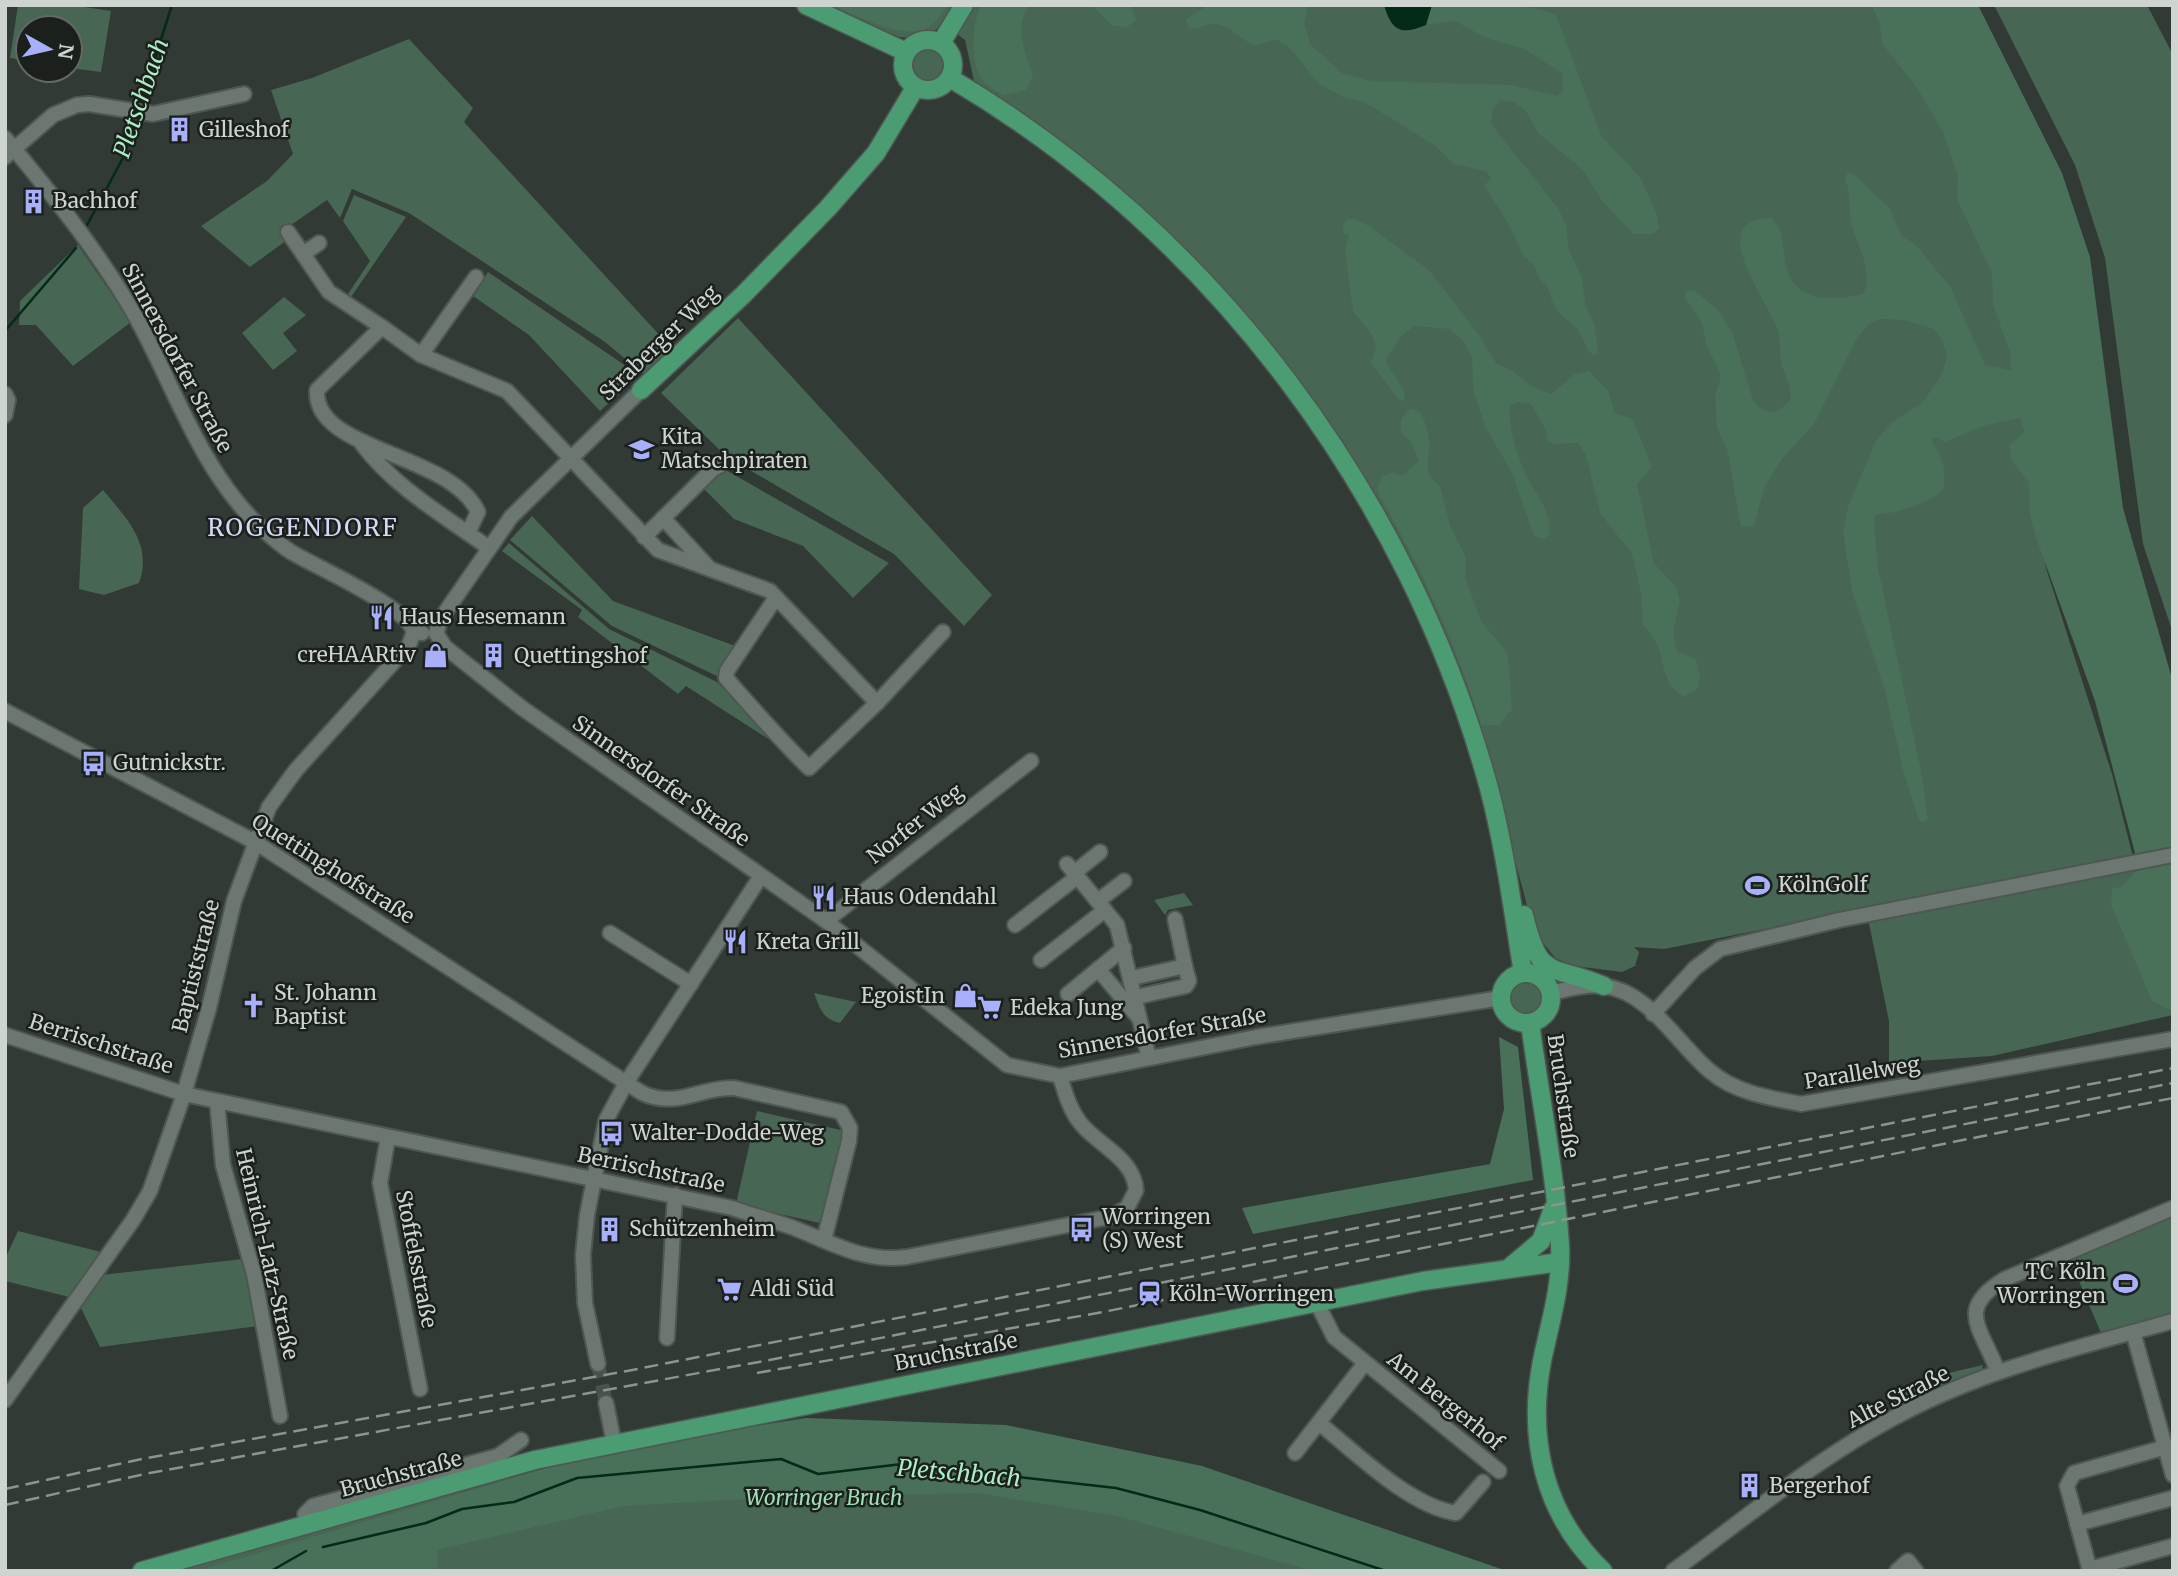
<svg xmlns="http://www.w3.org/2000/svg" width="2178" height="1576" viewBox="0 0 2178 1576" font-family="Merriweather,serif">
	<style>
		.green { fill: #476653 }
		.forest { fill: #497059 }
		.water { fill: #032b17 }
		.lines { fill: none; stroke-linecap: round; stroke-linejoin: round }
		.stream { stroke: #032b17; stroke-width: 2.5 }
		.minor-tunnel { stroke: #49514b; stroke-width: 14; stroke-dasharray: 14 7; stroke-linecap: butt }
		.minor-casing { stroke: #4f5752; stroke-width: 18 }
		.major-casing { stroke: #4f5752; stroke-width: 21 }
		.minor { stroke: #6d7771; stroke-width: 14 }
		.major { stroke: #4b9b73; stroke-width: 18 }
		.rail { stroke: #8d9490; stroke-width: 2.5; stroke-dasharray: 14 7; stroke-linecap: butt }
		.labels { text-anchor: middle; stroke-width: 5; stroke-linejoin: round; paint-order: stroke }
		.poi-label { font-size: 21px; fill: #ced4d0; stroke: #1c201d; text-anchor: start }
		.street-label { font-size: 21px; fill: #ced4d0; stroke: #1c201d }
		.park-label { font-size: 21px; font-style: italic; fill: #9ddfb7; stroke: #1c201d }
		.water-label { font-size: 23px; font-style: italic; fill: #abedc4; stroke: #1c201d }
		.quarter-label { font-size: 24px; letter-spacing: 2px; fill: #d5d9f6; stroke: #1c201d }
	</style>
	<rect width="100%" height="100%" fill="#313a34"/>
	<g class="green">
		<polygon points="18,5 71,5 111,11 101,72 70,68 70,28 28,28 28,61 10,58"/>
		<path d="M823,5H1880L1948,121L2011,325L2035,521L2047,571L2112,774L2173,1015L1992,1056L1889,1063V1021L1866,909L1664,949L1634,947L1639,952L1635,966L1622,972L1574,966L1555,958L1534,931L1483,743L1435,620L1251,324L985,91L974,81L965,40L944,24C931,34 917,39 899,37Z"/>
		<polygon points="1994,5 2147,5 2173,55 2173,633 2143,544 2105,258 2075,165"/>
		<polygon points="409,39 473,108 464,122 675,352 646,376 605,342 409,213 352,189 340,218 327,200 281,232 287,240 250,267 201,226 267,181 293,154 271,90 312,78"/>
		<circle cx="927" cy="65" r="18"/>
		<polygon points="354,195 406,217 349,300 346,297 370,261 343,221"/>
		<polygon points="78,245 131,322 73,366 36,325 19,325 20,301"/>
		<polygon points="488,272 623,364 635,378 600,411 529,335 473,296"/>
		<polygon points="284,297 306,315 283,333 297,351 273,370 242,333"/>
		<polygon points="738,318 992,595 964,626 894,554 727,457 661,393"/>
		<polygon points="724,469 889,563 853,598 803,546 734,519 704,489"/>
		<path d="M103,490C127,519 153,544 139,583L104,595L79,589L83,508Z"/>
		<polygon points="532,516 613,601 738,647 719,677 612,626 510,540"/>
		<polygon points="509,543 609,629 717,682 784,749 686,686 678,694 578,617 582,610 502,551"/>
		<polygon points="1184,893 1193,905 1168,910 1165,915 1154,900"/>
		<circle cx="1526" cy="997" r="19"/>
		<path d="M814,993L856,1002L840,1023C822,1019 820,1008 814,993Z"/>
		<polygon points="757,1111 845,1131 824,1224 736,1204"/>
		<polygon points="2173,1212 2173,1313 2101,1333 2068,1255"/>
		<polygon points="18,1231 101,1252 69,1297 5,1281 5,1259"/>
		<polygon points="243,1259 257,1326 100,1347 80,1306 101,1275"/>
		<polygon points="1983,1365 1980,1375 1897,1410 1891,1400 1931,1377"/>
		<polygon points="767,1425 1473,1571 176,1571 620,1447 731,1427"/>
	</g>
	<g class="forest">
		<path d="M831,5H948C941,15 933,28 920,31C896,36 852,14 831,5Z"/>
		<path d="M981,5H1031C1012,24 1026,54 1033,76L1026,90L1003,95C997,91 989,87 984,82C969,67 972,23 981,5Z"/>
		<polygon points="1091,5 1131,5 1136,20 1126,28 1112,25"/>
		<path d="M1208,5H1308L1304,24L1311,45L1342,73L1370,81L1512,85L1557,96L1563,91L1562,73L1524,49L1486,38L1455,21L1426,25L1432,5C1466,5 1528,1 1556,15L1602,137L1640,177L1656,212L1659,229L1653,234H1633L1602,201L1583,170L1538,133L1525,110L1513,102L1501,100L1493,108L1491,124L1558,208L1566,225L1569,250L1581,276L1586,307L1594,323L1599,354L1593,355L1587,349L1578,329L1561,315L1553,303L1547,286L1539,278L1535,266L1524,257L1509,225L1484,185L1491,179L1486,171L1453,164L1437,147L1405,127L1364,102L1343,97L1319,84L1287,45L1276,39L1255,46C1241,40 1228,23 1212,24C1203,24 1199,31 1189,28L1186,19Z"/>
		<path d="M1871,5H1978L2062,173L2090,257L2123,508L2173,682V1012L2152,1001L2111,905L2112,889L2122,886L2139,868L2095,701L2034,532L2029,509V483L2011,460L2009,445L2024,432L2020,418L1986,425L1945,442L1935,437L1931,440C1942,456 1947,469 1943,490C1925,504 1900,514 1876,514L1874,518L1878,568L1921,771L1928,819L1924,822L1919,821L1903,770L1885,691L1852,592L1843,532L1848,507L1875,442L1891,423L1923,402L1942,374L1947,356L1942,339L1932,328L1903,320L1881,319L1868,325L1857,338L1814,424L1782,459L1765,486L1754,526L1741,527L1727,449L1717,428L1715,397L1721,376L1707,346L1702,323L1685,298L1686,291L1694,290L1719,311L1733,334L1753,400L1761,409L1773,413C1802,399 1788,387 1782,365C1779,353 1781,339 1777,328C1766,298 1703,218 1772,218C1786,236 1781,239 1785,259C1791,302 1827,302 1863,294C1874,270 1858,250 1852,226C1848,210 1851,194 1845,178L1848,172L1855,175L1890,209L1901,235L1917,246L1951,288L1985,365L2011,370V355L1993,305L1992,273L1957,199L1958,177L1943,132L1917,88L1883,45L1879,20Z"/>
		<path d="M1348,219H1355L1369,226L1428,269L1480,336L1496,363L1513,371L1533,387L1551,394L1575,374L1589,371L1608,391L1615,413L1633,419L1652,467L1637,484L1654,563L1676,587L1680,600L1673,632L1677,651L1696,659L1700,676L1698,688L1684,697C1654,679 1671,650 1643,625L1641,593L1632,554L1600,513L1586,455L1578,443L1555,444L1548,441L1545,428L1530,403L1517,402L1510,406C1508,424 1516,452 1524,470C1533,492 1553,510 1549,535L1544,539L1534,536L1512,473L1485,426L1473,389L1472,358L1463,340L1449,329L1415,326L1401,336L1386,360C1390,375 1405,383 1405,400L1400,401L1371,363L1376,348L1372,335L1353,311L1345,250L1349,234H1344L1342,226Z"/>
		<path d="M1411,409L1420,412C1425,421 1428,429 1429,439C1431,460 1420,472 1440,486L1450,526L1466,557L1465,577L1481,621L1508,654L1512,709L1500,725H1481C1456,642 1420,566 1377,491L1381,477L1394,472L1402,476L1419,461L1410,440L1402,434C1399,422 1400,416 1411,409Z"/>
		<polygon points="1499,1037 1518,1047 1533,1180 1253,1234 1242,1208 1490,1164 1504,1109"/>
		<polygon points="806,1418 1006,1425 1202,1466 1507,1571 1313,1571 1117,1516 978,1493 770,1498 624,1506 437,1550 438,1571 196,1571 619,1447"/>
	</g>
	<path class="water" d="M1384,5H1432L1426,25C1401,35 1392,32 1384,5Z"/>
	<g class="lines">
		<g class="stream">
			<polyline points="140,105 172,5"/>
			<polyline points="86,227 124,156 137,115"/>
			<polyline points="5,331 76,248"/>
			<polyline points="323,1547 426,1523 462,1509 514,1502 577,1478 781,1459 818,1474 902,1464 1116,1488 1200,1510 1386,1571"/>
			<polyline points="271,1571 306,1551"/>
		</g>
		<polyline class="minor-tunnel" points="598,1364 606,1403"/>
		<defs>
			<g id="minor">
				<path d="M5,138C53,195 101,255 137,319C175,388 198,463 254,521C266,532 277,543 291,552C316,567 407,607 414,632L422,633"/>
				<polyline points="5,157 53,115 77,105 89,104 153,114 244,94"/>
				<polyline points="288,232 329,292 382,327"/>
				<polyline points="303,254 319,243"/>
				<path d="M476,277L421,355L507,391L658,550L770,591L877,703L809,768C779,739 753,709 726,678L727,671L775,599"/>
				<path d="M421,355L382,327L317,390C313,452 450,452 478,512L468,533"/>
				<polyline points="5,394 8,400 5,415"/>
				<path d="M362,444C394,487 446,517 489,548"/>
				<polyline points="663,518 710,569"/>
				<polyline points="644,537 713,469 721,465"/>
				<polyline points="436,633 445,647 522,708 826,921 1007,1065 1060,1076 1256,1037 1501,998"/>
				<polyline points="436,633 442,617 511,517 641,390"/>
				<polyline points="877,703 943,632"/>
				<path d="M5,711L255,842L642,1093C677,1109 699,1087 734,1088L841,1112L850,1128L849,1141L824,1240"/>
				<polyline points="1067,864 1117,925 1149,1058"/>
				<polyline points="1074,873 1100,852"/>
				<polyline points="1098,901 1124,881"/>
				<polyline points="1175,919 1185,966"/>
				<polyline points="826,921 1031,761"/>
				<polyline points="1015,925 1077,877"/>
				<polyline points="610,933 691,984"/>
				<polyline points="1041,960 1105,910"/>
				<polyline points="1098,969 1139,1018"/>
				<polyline points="1132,978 1185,966 1189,981 1186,986 1136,997"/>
				<path d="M1551,993C1568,989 1586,984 1604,986C1650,992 1678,1045 1711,1072C1736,1093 1771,1098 1801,1104L2173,1039"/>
				<polyline points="1068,994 1124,948"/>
				<polyline points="1653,1014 1695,968 1720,949 1839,920 2173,855"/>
				<path d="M5,1035L184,1094L732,1208C752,1215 774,1221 794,1228C832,1243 865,1263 907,1257L1109,1217L1127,1208L1136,1190C1134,1159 1100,1146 1082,1125C1070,1111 1065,1093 1060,1076"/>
				<polyline points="217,1101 223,1165 254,1274 280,1416"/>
				<polyline points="388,1137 380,1183 420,1389"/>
				<polyline points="1317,1303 1334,1337 1499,1471"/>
				<polyline points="2133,1332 2173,1475"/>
				<polyline points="667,1338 675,1195"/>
				<polyline points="598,1364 585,1303 583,1255 587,1215 606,1120 626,1083 761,876"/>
				<path d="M1998,1372C1981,1327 1955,1309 2005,1279L2173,1208"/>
				<polyline points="5,1400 133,1220 150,1191 183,1097 209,1008 234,901 269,807 296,770 409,645 414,632"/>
				<polyline points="606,1403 614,1443"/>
				<path d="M1319,1423C1355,1452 1409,1506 1456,1513L1483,1482"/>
				<polyline points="1295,1453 1365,1363"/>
				<polyline points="308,1523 305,1514 313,1506 498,1456 521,1440"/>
				<polyline points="2077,1524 2173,1498"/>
				<polyline points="2090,1569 2173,1546"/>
				<path d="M1673,1571C1747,1517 1820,1456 1901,1414C1986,1369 2081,1347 2173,1321"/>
				<polyline points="1897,1571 1908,1561 1916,1571"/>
				<polyline points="2090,1571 2067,1486 2074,1473 2166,1447"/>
			</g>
			<g id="major">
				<polyline points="806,5 906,52"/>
				<circle cx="928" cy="65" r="25"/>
				<polyline points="941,43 964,5"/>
				<path d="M950,78C1213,233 1408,494 1489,788C1505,849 1513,911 1523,973"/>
				<polyline points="641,390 743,295 828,208 876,153 915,88"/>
				<path d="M1524,915C1540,983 1551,963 1604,986"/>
				<circle cx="1526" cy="998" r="25"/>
				<path d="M1530,1023C1540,1097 1555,1171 1560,1245C1562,1286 1550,1322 1542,1361C1527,1439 1544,1515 1603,1571"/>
				<polyline points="1509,1268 1541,1241 1553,1209"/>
				<polyline points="142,1571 535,1460 1423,1281 1560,1262"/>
			</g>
		</defs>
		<use href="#minor" class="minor-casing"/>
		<use href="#major" class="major-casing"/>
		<use href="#minor" class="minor"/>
		<use href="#major" class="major"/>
		<g class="rail">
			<polyline points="757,1373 1103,1312 2173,1098"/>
			<polyline points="5,1489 142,1459 627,1371 2173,1068"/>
			<polyline points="5,1505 145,1474 759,1362 2173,1083"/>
		</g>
	</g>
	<defs>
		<symbol id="building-bare" viewBox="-9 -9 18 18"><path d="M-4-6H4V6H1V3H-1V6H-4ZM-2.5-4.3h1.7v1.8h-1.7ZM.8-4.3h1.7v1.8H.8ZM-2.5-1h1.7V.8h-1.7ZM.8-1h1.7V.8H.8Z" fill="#a8b0fc" stroke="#1c201d" stroke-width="2.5" paint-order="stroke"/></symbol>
		<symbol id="school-bare" viewBox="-9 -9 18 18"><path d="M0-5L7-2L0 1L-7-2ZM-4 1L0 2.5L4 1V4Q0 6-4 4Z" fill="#a8b0fc" stroke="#1c201d" stroke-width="2.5" paint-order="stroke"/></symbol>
		<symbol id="restaurant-bare" viewBox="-9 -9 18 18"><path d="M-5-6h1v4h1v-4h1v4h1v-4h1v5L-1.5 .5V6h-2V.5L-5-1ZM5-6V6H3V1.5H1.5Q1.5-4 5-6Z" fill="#a8b0fc" stroke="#1c201d" stroke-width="2.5" paint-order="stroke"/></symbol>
		<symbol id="shop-bare" viewBox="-9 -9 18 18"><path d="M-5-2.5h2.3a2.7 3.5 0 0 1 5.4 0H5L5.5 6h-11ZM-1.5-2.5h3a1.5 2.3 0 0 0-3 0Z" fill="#a8b0fc" stroke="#1c201d" stroke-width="2.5" paint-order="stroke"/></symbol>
		<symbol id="bus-bare" viewBox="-9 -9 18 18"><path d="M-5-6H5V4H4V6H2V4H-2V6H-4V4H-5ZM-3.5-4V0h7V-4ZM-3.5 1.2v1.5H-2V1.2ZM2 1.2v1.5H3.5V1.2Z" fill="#a8b0fc" stroke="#1c201d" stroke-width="2.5" paint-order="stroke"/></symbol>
		<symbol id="stadium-bare" viewBox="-9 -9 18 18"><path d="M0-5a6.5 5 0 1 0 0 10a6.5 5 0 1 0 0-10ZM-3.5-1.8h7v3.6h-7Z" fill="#a8b0fc" stroke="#1c201d" stroke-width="2.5" paint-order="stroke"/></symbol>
		<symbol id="church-bare" viewBox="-9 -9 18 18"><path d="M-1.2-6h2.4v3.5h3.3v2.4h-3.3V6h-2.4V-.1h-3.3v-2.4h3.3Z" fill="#a8b0fc" stroke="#1c201d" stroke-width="2.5" paint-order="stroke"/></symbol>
		<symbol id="supermarket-bare" viewBox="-9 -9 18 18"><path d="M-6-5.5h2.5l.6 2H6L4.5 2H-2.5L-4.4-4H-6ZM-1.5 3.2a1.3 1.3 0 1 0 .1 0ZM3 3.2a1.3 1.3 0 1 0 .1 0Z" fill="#a8b0fc" stroke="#1c201d" stroke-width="2.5" paint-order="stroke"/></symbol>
		<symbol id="station-bare" viewBox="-9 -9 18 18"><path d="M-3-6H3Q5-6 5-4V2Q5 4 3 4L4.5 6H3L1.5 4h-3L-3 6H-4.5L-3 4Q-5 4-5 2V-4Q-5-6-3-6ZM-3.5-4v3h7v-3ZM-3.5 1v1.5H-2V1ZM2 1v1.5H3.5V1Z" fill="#a8b0fc" stroke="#1c201d" stroke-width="2.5" paint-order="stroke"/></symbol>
	</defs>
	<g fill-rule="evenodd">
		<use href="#building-bare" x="162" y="112" width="35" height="35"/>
		<use href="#building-bare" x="16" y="184" width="35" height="35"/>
		<use href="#school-bare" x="624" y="432" width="35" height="35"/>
		<use href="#restaurant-bare" x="364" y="600" width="35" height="35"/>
		<use href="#shop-bare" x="418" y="638" width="35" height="35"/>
		<use href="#building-bare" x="476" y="638" width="35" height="35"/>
		<use href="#bus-bare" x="76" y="746" width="35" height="35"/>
		<use href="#stadium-bare" x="1740" y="868" width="35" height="35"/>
		<use href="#restaurant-bare" x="806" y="880" width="35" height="35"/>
		<use href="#restaurant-bare" x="718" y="924" width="35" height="35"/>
		<use href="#shop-bare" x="948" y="978" width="35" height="35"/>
		<use href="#church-bare" x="236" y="988" width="35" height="35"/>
		<use href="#supermarket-bare" x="972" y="990" width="35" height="35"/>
		<use href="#bus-bare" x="594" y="1116" width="35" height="35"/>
		<use href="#building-bare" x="592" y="1212" width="35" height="35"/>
		<use href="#bus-bare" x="1064" y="1212" width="35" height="35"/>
		<use href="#stadium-bare" x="2108" y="1266" width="35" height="35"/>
		<use href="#supermarket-bare" x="712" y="1272" width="35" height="35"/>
		<use href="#station-bare" x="1132" y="1276" width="35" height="35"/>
		<use href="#building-bare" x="1732" y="1468" width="35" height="35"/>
	</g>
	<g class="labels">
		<g class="poi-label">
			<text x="199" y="137">Gilleshof</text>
			<text x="53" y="208">Bachhof</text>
			<text x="661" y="444">Kita<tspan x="661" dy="24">Matschpiraten</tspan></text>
			<text x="401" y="624">Haus Hesemann</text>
			<text x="416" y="662" text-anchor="end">creHAARtiv</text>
			<text x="514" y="663">Quettingshof</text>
			<text x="113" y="770">Gutnickstr.</text>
			<text x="1778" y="892">KölnGolf</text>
			<text x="843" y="904">Haus Odendahl</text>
			<text x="756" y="949">Kreta Grill</text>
			<text x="274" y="1000">St. Johann<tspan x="274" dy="24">Baptist</tspan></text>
			<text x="945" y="1003" text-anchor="end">EgoistIn</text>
			<text x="1010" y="1015">Edeka Jung</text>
			<text x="631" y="1140">Walter-Dodde-Weg</text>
			<text x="1102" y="1224">Worringen<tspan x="1102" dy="24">(S) West</tspan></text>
			<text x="629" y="1236">Schützenheim</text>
			<text x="2106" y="1279" text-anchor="end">TC Köln<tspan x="2106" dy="24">Worringen</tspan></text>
			<text x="750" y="1296">Aldi Süd</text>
			<text x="1169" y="1301">Köln-Worringen</text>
			<text x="1769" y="1493">Bergerhof</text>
		</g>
		<g class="street-label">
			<text transform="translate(659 343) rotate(-44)" y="7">Straberger Weg</text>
			<text transform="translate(177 358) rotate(62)" y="7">Sinnersdorfer Straße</text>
			<text transform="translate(661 781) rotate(35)" y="7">Sinnersdorfer Straße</text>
			<text transform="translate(915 824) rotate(-38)" y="7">Norfer Weg</text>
			<text transform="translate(333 869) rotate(32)" y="7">Quettinghofstraße</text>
			<text transform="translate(196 966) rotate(-76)" y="7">Baptiststraße</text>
			<text transform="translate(1162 1033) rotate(-10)" y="7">Sinnersdorfer Straße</text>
			<text transform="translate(101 1044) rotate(18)" y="7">Berrischstraße</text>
			<text transform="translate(1862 1073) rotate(-9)" y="7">Parallelweg</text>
			<text transform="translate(1563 1096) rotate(82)" y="7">Bruchstraße</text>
			<text transform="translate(651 1170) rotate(12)" y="7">Berrischstraße</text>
			<text transform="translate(267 1254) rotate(77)" y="7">Heinrich-Latz-Straße</text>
			<text transform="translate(416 1259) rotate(79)" y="7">Stoffelsstraße</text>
			<text transform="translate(956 1352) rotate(-11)" y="7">Bruchstraße</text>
			<text transform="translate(1898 1397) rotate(-27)" y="7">Alte Straße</text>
			<text transform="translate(1445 1401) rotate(39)" y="7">Am Bergerhof</text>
			<text transform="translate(401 1474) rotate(-15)" y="7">Bruchstraße</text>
		</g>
		<g class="park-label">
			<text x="824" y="1505">Worringer Bruch</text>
		</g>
		<g class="water-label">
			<text transform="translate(141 98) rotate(-71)" y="8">Pletschbach</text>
			<text transform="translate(959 1473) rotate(5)" y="8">Pletschbach</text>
		</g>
		<g class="quarter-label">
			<text x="303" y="536">ROGGENDORF</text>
		</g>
	</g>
	<rect width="2178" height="1576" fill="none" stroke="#ced4d0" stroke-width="14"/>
	<g transform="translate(49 49) rotate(98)"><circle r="33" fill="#1c201d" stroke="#636865" stroke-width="2"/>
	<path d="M0-5L12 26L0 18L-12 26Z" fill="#a8b0fc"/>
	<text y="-10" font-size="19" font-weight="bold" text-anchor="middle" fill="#ced4d0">N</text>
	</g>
</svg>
